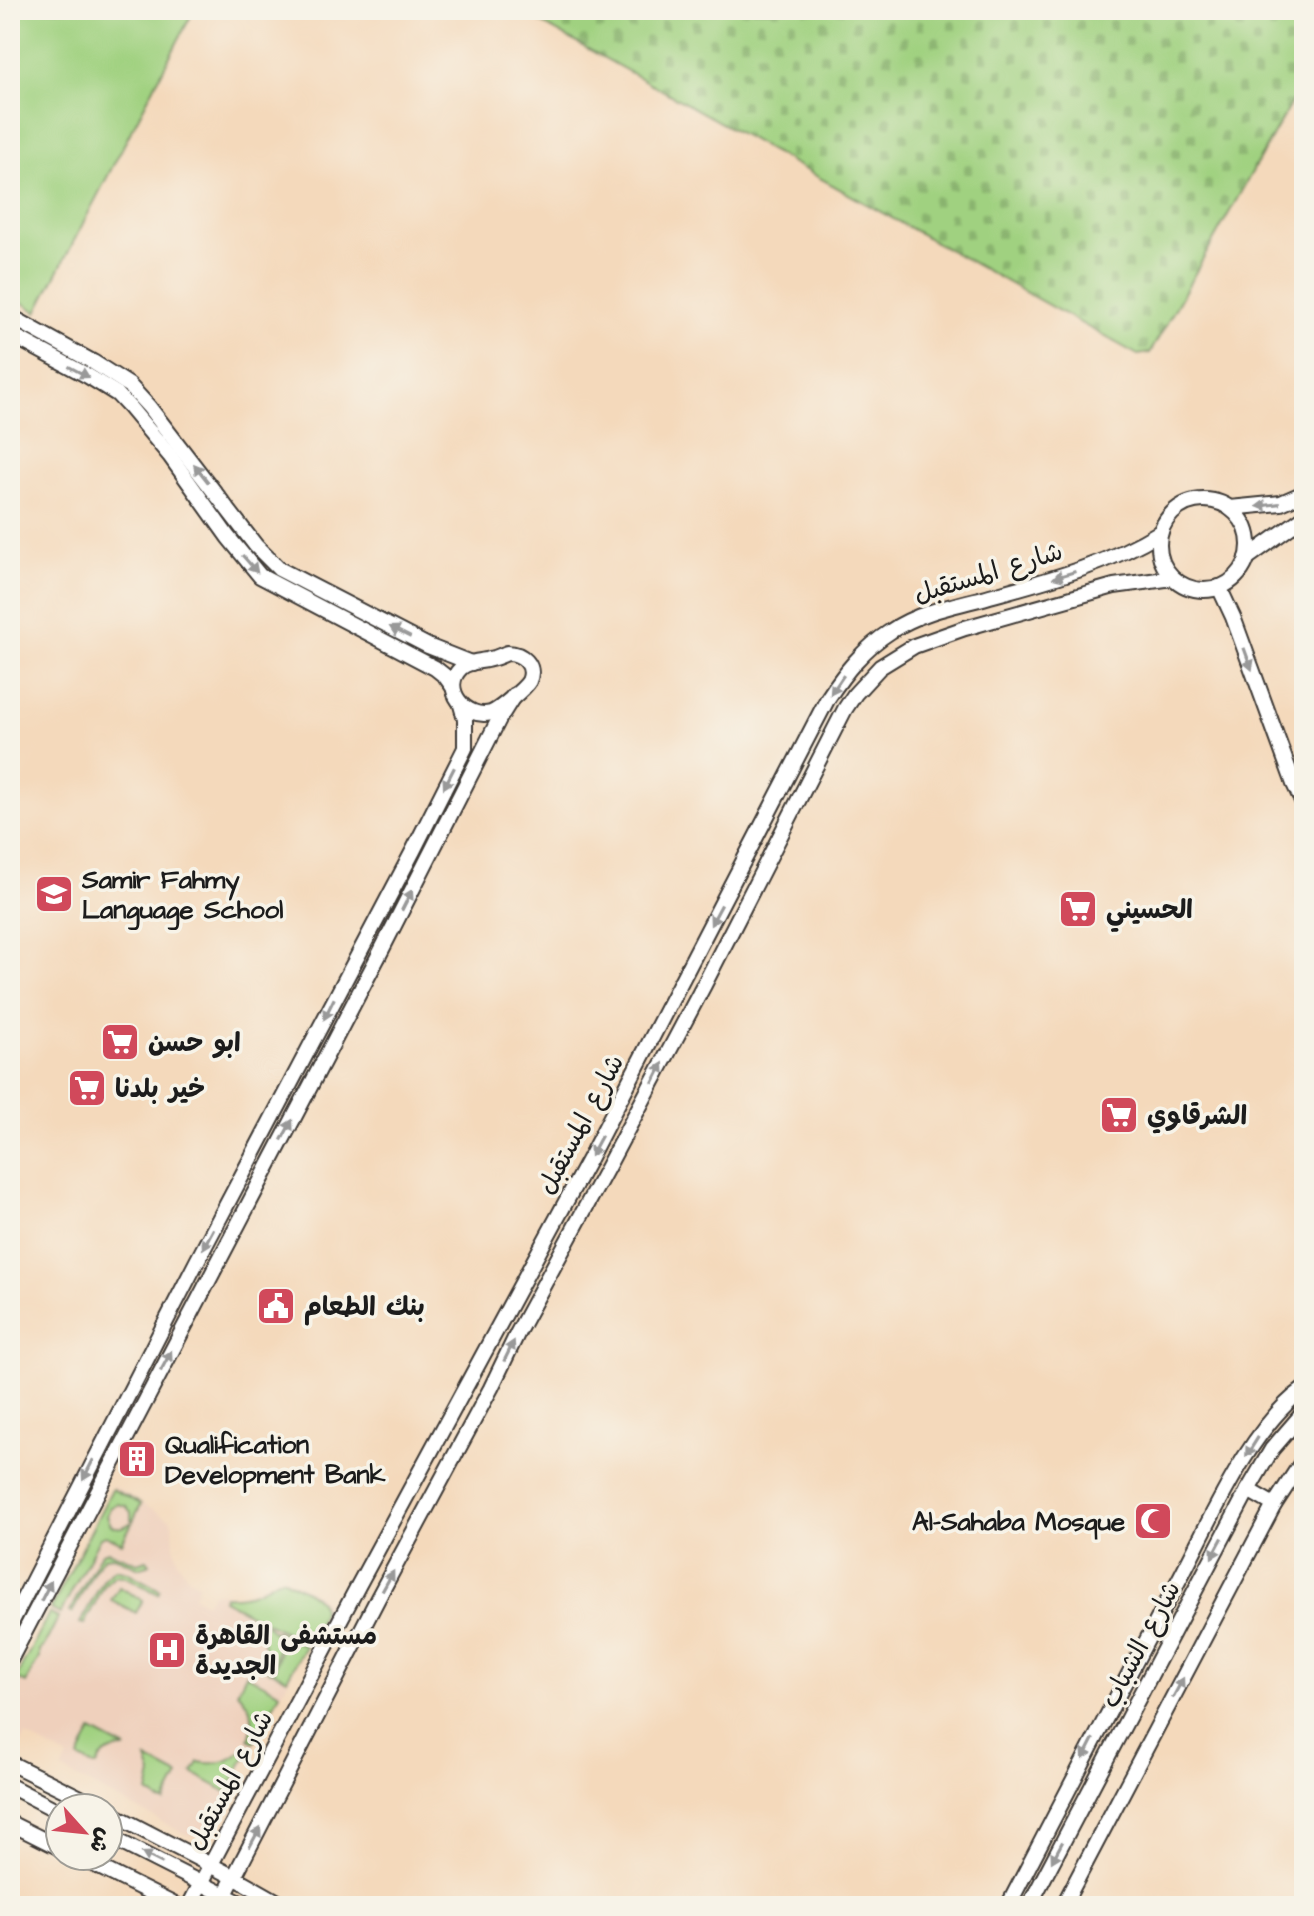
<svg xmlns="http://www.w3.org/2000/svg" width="1314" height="1916" viewBox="0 0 1314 1916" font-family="'Architects Daughter','Playpen Sans Arabic',sans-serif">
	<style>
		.built { fill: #efd0bc }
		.green { fill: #a0d180; stroke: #5e764e; stroke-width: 2 }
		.cemetery { fill: url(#cemetery-stones); stroke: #5e764e; stroke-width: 2 }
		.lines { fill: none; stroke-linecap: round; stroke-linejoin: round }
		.tertiary-casing { stroke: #3c3834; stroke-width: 18 }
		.secondary-casing { stroke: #3c3834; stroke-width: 18 }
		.tertiary { stroke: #fff; stroke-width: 14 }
		.secondary { stroke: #fff; stroke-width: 14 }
		.oneway { fill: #999 }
		.labels { text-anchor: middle; stroke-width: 7; stroke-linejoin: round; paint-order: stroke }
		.street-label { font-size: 26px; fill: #1c1c1c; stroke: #f7f3e8 }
		.poi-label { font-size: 26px; font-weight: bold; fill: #1c1c1c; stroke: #f7f3e8; text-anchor: start }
	</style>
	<defs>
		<pattern id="cemetery-stones" width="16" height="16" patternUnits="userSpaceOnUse" patternTransform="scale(2)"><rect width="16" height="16" fill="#a0d180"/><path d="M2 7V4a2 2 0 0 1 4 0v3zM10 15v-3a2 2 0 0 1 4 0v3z" fill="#89b36e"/></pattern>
	</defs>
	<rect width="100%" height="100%" fill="#f7f3e8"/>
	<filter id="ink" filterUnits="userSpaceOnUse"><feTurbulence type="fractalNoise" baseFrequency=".0125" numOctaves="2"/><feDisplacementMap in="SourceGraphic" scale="16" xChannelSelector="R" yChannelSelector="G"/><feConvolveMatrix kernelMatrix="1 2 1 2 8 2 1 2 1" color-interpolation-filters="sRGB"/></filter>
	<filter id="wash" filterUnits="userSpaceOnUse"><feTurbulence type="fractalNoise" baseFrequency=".006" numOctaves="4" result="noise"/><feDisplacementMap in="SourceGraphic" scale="32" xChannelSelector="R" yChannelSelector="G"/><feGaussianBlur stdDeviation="1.8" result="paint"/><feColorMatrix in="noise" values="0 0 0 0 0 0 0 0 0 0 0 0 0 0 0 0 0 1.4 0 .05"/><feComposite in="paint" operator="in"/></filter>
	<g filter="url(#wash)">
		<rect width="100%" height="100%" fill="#f4d9bb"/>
		<polygon class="built" points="113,1486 170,1519 173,1526 174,1546 178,1562 188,1577 199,1585 193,1597 206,1603 213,1592 233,1595 247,1593 282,1576 318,1595 324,1602 325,1609 319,1622 211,1829 202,1835 195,1836 185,1834 62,1770 68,1758 25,1735 18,1747 10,1743 10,1689"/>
		<g class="green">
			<polygon points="10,10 194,10 37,312 10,295"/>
			<path d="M112,1489L141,1504L133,1521L131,1520V1512L126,1506L117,1504L110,1508L107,1516L111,1525C118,1529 124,1528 130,1523H132L122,1543L106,1535L100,1537L60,1614L51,1609Z"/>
			<polygon points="108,1551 137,1563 147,1560 150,1564 139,1568 113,1556 104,1557 96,1567 72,1613 69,1612 97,1560 102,1553"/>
			<polygon points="115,1569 127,1572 160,1590 158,1594 126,1577 115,1575 105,1584 84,1624 80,1623 105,1577"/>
			<path d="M281,1578C289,1581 297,1586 304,1590C335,1606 319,1619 306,1643L223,1600L224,1596C238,1597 251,1595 263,1588C270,1584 274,1580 281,1578Z"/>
			<polygon points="119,1587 143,1600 136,1613 111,1600"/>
			<polygon points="49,1613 58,1618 44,1646 39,1650 39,1658 26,1683 16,1678"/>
			<path d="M252,1618C257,1621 265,1623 269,1627C282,1637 277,1658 271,1671L260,1665C268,1648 264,1634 248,1624Z"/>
			<polygon points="276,1631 305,1646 287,1679 274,1672 280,1651"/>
			<path d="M246,1674L280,1693L254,1742L249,1739C256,1721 252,1705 237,1692Z"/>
			<path d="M92,1731L126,1749C113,1749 102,1752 97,1766H93L80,1759L79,1757Z"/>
			<path d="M246,1746L250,1748L227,1792L193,1773L199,1762C219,1766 233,1761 246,1746Z"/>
			<polygon points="147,1759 179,1776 165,1802 160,1801 148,1793 152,1775"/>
		</g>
		<polygon class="cemetery" points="518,10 1304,10 1304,80 1150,353 1138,355"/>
	</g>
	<g filter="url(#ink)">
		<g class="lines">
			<defs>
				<g id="tertiary">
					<polyline points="10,316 93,362 129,385 149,407 256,546 279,569 428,646 471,663"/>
					<polyline points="10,334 88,376 117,394 130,408 170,456 228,537 260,576 435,668 445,676 453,687"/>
					<circle cx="1204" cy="545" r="45"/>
					<polyline points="1230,508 1281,503 1304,493"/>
					<polyline points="1247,558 1304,517"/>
					<polyline points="1219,587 1233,617 1294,784 1304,805"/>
					<path d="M507,653C522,653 536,665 529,681C525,688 499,710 491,713C466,720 440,688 461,668C468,661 481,662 490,659C496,658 502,655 507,653Z"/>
					<polyline points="10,1625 197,1261 413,851 465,748 465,719 461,705"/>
					<polyline points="10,1660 379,955 499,719 514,695"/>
					<polyline points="10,1763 101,1808"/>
					<polyline points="108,1812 234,1877 285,1906"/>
					<path d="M189,1906L358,1586L589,1159L828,698C845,672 864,648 891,631C918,613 951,606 983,598C1044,581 1106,566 1160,532"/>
					<polyline points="219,1906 378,1598 491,1388 518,1332 607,1168 704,985 845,709 855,694 880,667 914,646 965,628 1114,586 1173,578"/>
					<path d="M1008,1906C1065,1796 1122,1686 1181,1576C1211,1519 1251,1426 1304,1389"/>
				</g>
				<g id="secondary">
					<polyline points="1248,1490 1274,1505"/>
					<polyline points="10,1786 60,1812"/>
					<polyline points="10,1823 60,1848"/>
					<polyline points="108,1836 246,1906"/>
					<polyline points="77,1856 177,1906"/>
					<polyline points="1029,1906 1248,1490 1272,1449 1304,1412"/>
					<polyline points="1063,1906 1274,1505 1304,1459"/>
				</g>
			</defs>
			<use href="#tertiary" class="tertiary-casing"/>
			<use href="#secondary" class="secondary-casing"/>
			<use href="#tertiary" class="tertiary"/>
			<use href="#secondary" class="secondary"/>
		</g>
		<defs><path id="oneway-solid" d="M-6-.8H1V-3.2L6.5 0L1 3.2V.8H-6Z" transform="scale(2)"/></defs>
		<g class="oneway">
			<use href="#oneway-solid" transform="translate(79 372) rotate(28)"/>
			<use href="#oneway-solid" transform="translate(201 473) rotate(-128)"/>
			<use href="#oneway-solid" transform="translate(1268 505) rotate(173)"/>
			<use href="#oneway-solid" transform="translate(250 564) rotate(49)"/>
			<use href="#oneway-solid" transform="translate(1064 575) rotate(163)"/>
			<use href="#oneway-solid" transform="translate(400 632) rotate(-153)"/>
			<use href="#oneway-solid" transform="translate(1248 659) rotate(70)"/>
			<use href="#oneway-solid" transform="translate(837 685) rotate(124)"/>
			<use href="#oneway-solid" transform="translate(449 778) rotate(117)"/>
			<use href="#oneway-solid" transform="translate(407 900) rotate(-63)"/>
			<use href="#oneway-solid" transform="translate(716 915) rotate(118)"/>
			<use href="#oneway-solid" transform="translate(329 1009) rotate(116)"/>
			<use href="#oneway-solid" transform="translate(658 1073) rotate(-63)"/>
			<use href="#oneway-solid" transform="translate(287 1130) rotate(-62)"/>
			<use href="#oneway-solid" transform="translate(596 1146) rotate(118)"/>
			<use href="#oneway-solid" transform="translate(208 1239) rotate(118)"/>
			<use href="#oneway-solid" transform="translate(509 1351) rotate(-64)"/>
			<use href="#oneway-solid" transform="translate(166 1361) rotate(-62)"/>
			<use href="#oneway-solid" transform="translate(1252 1447) rotate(122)"/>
			<use href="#oneway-solid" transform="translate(88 1470) rotate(117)"/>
			<use href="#oneway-solid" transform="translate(1217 1548) rotate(118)"/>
			<use href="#oneway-solid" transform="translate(388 1581) rotate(-61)"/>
			<use href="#oneway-solid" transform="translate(46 1591) rotate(-63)"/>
			<use href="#oneway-solid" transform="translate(1178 1688) rotate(-62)"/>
			<use href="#oneway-solid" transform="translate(1088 1749) rotate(117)"/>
			<use href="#oneway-solid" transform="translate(255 1837) rotate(-62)"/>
			<use href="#oneway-solid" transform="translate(1057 1852) rotate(118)"/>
			<use href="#oneway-solid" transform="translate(152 1858) rotate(-153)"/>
		</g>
	</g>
	<defs>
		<symbol id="school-square" viewBox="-11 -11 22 22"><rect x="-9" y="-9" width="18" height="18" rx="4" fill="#d1495b" stroke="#f7f3e8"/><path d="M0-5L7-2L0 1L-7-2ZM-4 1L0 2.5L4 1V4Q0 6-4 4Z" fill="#fff"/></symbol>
		<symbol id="supermarket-square" viewBox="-11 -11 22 22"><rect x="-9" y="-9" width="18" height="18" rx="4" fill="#d1495b" stroke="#f7f3e8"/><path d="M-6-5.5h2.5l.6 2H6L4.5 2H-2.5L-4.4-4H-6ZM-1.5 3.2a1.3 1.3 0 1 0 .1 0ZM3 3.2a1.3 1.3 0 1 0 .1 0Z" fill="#fff"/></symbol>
		<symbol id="civic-square" viewBox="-11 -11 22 22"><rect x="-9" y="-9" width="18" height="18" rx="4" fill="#d1495b" stroke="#f7f3e8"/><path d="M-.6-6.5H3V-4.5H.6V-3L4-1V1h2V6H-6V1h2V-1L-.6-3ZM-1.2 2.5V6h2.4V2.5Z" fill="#fff"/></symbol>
		<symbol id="building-square" viewBox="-11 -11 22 22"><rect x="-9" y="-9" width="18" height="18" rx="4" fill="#d1495b" stroke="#f7f3e8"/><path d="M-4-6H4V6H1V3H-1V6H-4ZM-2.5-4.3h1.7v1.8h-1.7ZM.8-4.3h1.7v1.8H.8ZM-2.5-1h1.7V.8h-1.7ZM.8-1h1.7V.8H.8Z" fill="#fff"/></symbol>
		<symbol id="mosque-square" viewBox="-11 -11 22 22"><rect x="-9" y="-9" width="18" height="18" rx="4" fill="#d1495b" stroke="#f7f3e8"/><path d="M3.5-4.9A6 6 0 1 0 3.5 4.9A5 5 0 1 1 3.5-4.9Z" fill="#fff"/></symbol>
		<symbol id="hospital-square" viewBox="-11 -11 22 22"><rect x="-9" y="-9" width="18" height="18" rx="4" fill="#d1495b" stroke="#f7f3e8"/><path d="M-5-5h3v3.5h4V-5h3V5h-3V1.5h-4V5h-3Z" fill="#fff"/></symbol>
	</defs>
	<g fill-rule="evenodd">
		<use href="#school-square" x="32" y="872" width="44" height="44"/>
		<use href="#supermarket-square" x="1056" y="887" width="44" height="44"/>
		<use href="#supermarket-square" x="98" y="1020" width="44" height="44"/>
		<use href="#supermarket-square" x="65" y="1066" width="44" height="44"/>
		<use href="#supermarket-square" x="1097" y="1093" width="44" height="44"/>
		<use href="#civic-square" x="254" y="1284" width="44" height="44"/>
		<use href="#building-square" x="115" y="1437" width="44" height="44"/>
		<use href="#mosque-square" x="1131" y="1499" width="44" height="44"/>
		<use href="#hospital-square" x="145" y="1628" width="44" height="44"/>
	</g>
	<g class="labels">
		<g class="street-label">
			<text transform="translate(988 572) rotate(-17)" y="9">شارع المستقبل</text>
			<text transform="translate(580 1124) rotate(-62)" y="9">شارع المستقبل</text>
			<text transform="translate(1140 1644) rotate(-62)" y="9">شارع الشباب</text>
			<text transform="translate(229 1780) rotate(-62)" y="9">شارع المستقبل</text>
		</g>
		<g class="poi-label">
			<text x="82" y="888">Samir Fahmy<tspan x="82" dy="30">Language School</tspan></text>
			<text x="1106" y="918">الحسيني</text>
			<text x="148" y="1051">ابو حسن</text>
			<text x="115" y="1097">خير بلدنا</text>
			<text x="1147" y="1124">الشرقاوي</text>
			<text x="304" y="1315">بنك الطعام</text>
			<text x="165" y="1453">Qualification<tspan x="165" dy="30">Development Bank</tspan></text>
			<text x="1125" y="1530" text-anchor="end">Al-Sahaba Mosque</text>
			<text x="195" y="1644">مستشفى القاهرة<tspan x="195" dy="30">الجديدة</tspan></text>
		</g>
	</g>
	<rect width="1314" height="1916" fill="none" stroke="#f7f3e8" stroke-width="40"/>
	<g transform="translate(84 1832) rotate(117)"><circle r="38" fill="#f7f3e8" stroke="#9f9d96" stroke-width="2"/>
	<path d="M0-6L14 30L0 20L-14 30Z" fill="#d1495b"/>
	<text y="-12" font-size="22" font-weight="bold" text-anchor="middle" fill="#1c1c1c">ش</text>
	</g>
</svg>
